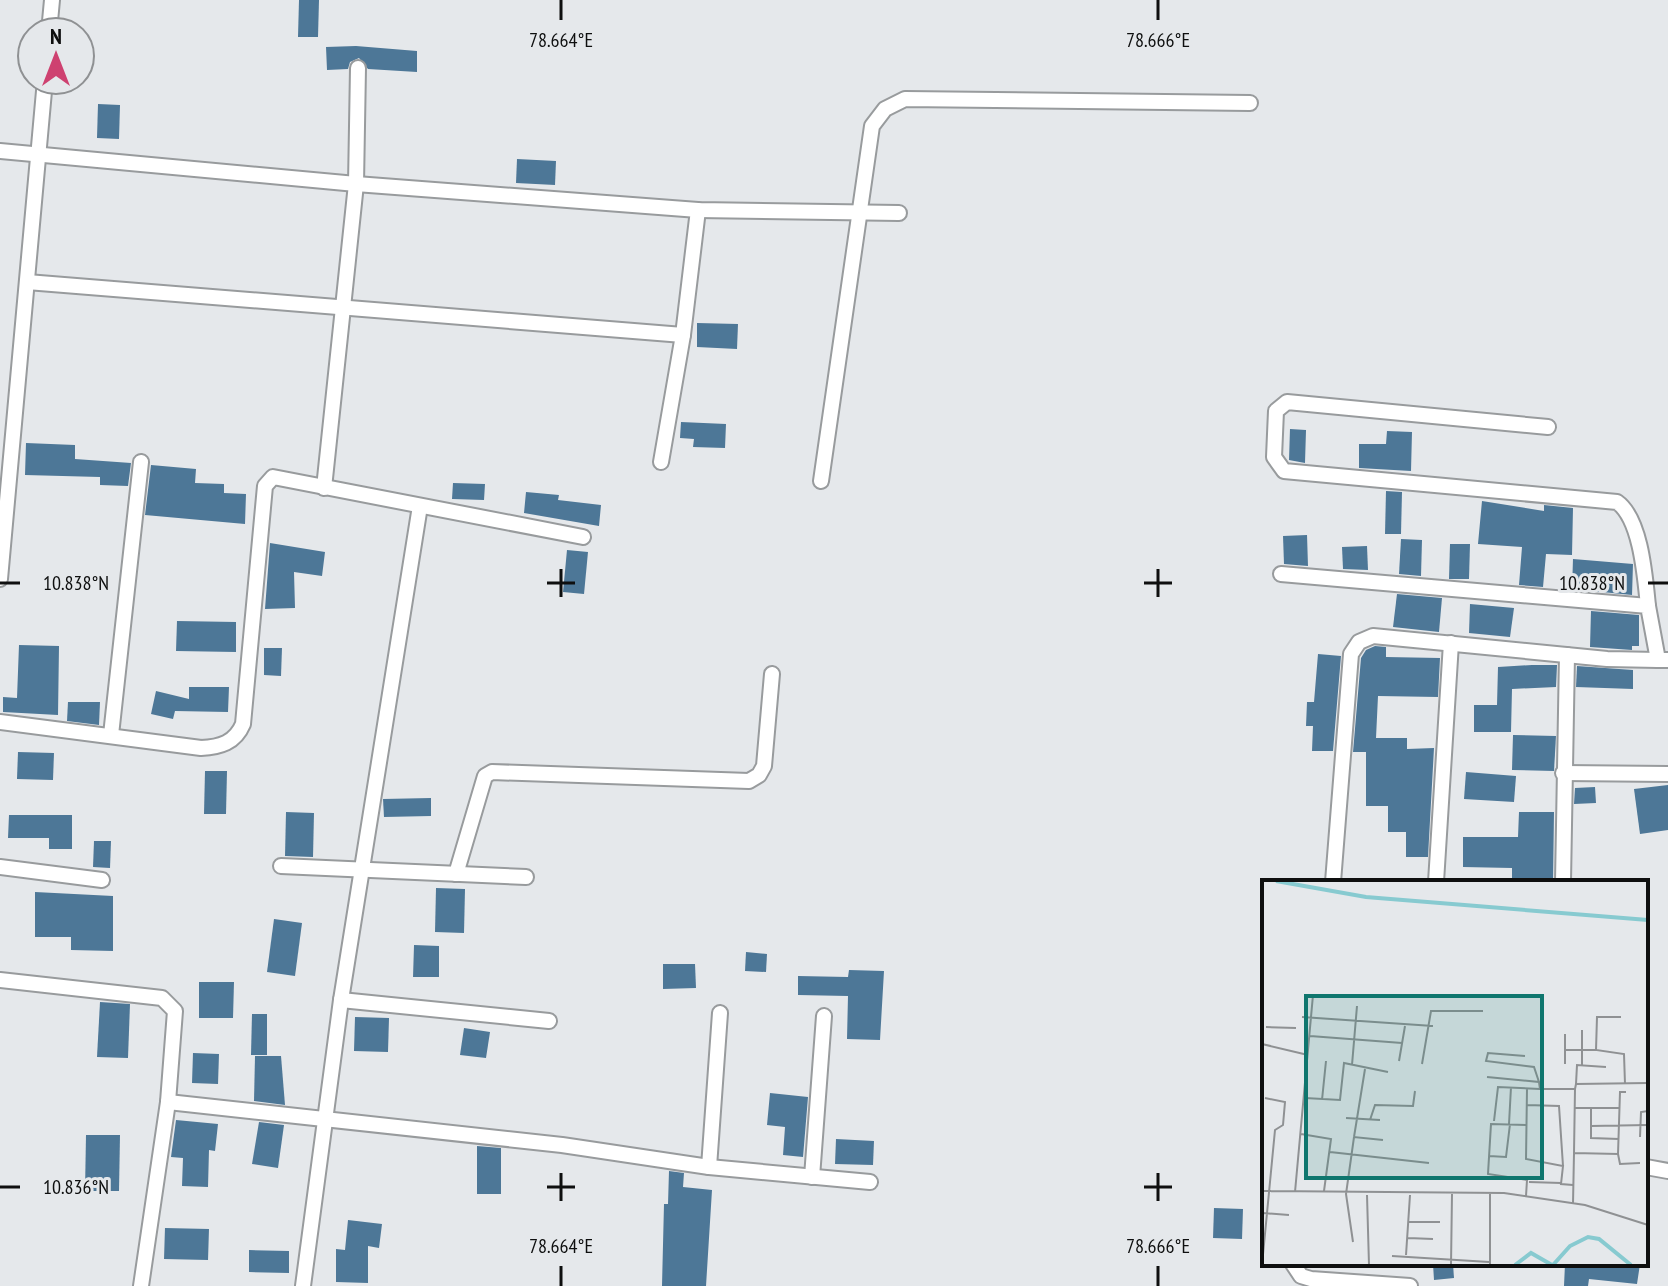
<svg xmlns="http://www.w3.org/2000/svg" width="1668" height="1286" viewBox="0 0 1668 1286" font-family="'PT Sans Narrow',sans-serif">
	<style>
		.building { fill: #4d7797 }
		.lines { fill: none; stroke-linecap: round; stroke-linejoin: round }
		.minor-casing { stroke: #989b9d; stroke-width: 18 }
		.minor { stroke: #fff; stroke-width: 14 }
		.ticks { fill: none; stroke: #0e0f0f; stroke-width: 3 }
		.inset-river { fill: none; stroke: #87cad0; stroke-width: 4 }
		.inset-road { fill: none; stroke: #8f9193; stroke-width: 2 }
		.view { fill: #0f766e; fill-opacity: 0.15; stroke: #0f766e; stroke-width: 4 }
		.inset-edge { fill: none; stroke: #0e0f0f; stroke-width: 4 }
		.ticks-label { font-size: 20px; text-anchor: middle; fill: #0e0f0f; stroke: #e5e8eb; stroke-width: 6; stroke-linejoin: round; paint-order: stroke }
	</style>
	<rect width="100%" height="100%" fill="#e5e8eb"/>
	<g class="building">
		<polygon points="299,0 319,0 318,37 298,37"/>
		<polygon points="356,46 417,51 417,72 368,69 359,58 350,62 348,69 327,70 326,47"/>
		<polygon points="98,104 120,105 119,139 97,138"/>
		<polygon points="517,159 556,161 555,185 516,183"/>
		<polygon points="697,323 738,324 737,349 697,347"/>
		<polygon points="681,422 726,424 725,448 693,447 694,439 680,438"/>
		<polygon points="1290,429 1306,430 1305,463 1289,460"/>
		<polygon points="1387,431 1412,432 1411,471 1359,468 1359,444 1386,444"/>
		<polygon points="26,443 75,445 75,459 131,463 128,486 100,485 100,477 25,475"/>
		<polygon points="151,465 196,469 195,483 224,484 224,493 246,494 245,524 145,515"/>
		<polygon points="453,483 485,484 484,500 452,499"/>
		<polygon points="1386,491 1402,492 1401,534 1385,534"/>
		<polygon points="526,492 559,495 558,500 601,505 599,526 524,513"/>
		<polygon points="1482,501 1544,511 1544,505 1573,508 1572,555 1546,554 1543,587 1519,585 1522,547 1478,544"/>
		<polygon points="1307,535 1308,566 1284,564 1283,536"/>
		<polygon points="1401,539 1422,540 1421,576 1399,574"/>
		<polygon points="270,543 325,552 322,576 294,572 295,608 265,609"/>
		<polygon points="1450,544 1470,544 1469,579 1449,579"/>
		<polygon points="1367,546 1368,570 1343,569 1342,547"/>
		<polygon points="567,550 588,552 584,594 563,592"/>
		<polygon points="1573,559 1633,564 1632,595 1572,589"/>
		<polygon points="1397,594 1442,598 1439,632 1393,627"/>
		<polygon points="1470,604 1514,608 1510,637 1469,633"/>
		<polygon points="1591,611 1639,615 1639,646 1632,646 1632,650 1590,647"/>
		<polygon points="177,621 236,622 236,652 176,651"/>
		<polygon points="19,645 59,646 58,715 3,712 3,697 17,698"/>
		<polygon points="1375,646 1386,647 1386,657 1440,658 1438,697 1378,696 1376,738 1407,738 1407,749 1434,748 1428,857 1406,857 1406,832 1388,832 1388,806 1366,806 1366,752 1353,752 1361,658 1366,650"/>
		<polygon points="264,648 282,648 281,676 264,675"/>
		<polygon points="1318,654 1341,656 1333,751 1312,751 1313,726 1306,726 1307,702 1314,702"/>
		<polygon points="1532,665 1557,665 1556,687 1512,689 1511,732 1474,732 1474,705 1497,705 1498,667"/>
		<polygon points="1577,666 1633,670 1633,689 1576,687"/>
		<polygon points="189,687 229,687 228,712 175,711 173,719 151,714 156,691 189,699"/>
		<polygon points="68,702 100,702 99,725 67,721"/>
		<polygon points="1513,735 1556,736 1554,771 1512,770"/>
		<polygon points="18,752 54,753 53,780 17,779"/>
		<polygon points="205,771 227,771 226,814 204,814"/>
		<polygon points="1466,772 1516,776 1514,802 1464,799"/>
		<polygon points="1668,785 1668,830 1640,834 1634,789"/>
		<polygon points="1595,787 1596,803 1574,804 1575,788"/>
		<polygon points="431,798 431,816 384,817 383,799"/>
		<polygon points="286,812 314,813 313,857 285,856"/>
		<polygon points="1519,812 1554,812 1553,882 1512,882 1512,868 1463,867 1463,837 1518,837"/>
		<polygon points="9,815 72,815 72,849 49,849 49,838 8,838"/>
		<polygon points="94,841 111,841 110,868 93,867"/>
		<polygon points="436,888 465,889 464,933 435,932"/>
		<polygon points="35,892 113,896 113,951 71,950 71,937 35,937"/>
		<polygon points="274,919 302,923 295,976 267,972"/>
		<polygon points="414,945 439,946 439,977 413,977"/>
		<polygon points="746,952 767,954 766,972 745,971"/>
		<polygon points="663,964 695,964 696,988 663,989"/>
		<polygon points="849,970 884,971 880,1040 847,1039 848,996 798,995 798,976 848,977"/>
		<polygon points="199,982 234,982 233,1018 199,1018"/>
		<polygon points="100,1002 130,1004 128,1058 97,1057"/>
		<polygon points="252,1014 267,1014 267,1055 251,1055"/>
		<polygon points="355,1017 389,1018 388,1052 354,1051"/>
		<polygon points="464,1028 490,1032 486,1058 460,1055"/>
		<polygon points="193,1053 219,1054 218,1084 192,1083"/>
		<polygon points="255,1056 281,1056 285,1105 254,1101"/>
		<polygon points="770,1093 808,1097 803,1157 783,1155 785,1127 767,1125"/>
		<polygon points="176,1120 218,1124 215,1151 209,1150 208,1187 182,1186 183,1158 171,1157"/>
		<polygon points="259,1122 284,1125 278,1168 252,1164"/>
		<polygon points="86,1135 120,1135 119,1191 85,1191"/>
		<polygon points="836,1139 874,1141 873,1165 835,1164"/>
		<polygon points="477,1146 501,1148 501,1194 477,1194"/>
		<polygon points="669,1171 684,1173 683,1187 712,1190 706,1286 662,1286 664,1204 668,1204"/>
		<polygon points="1214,1208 1243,1209 1242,1239 1213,1238"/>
		<polygon points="348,1220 382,1224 379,1248 368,1246 368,1283 336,1282 336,1249 345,1250"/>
		<polygon points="165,1228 209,1229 208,1260 164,1259"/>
		<polygon points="249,1250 289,1251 289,1273 249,1272"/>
		<polygon points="1433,1264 1453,1264 1454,1278 1434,1280"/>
		<polygon points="1565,1264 1640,1264 1637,1284 1589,1279 1588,1286 1564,1286"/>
	</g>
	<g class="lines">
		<defs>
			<g id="minor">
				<polyline points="49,32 52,0"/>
				<polyline points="0,151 356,184 698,210 899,213"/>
				<polyline points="27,282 683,335"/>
				<path d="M1548,427L1287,402L1276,411L1274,457L1284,471L1617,502C1641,519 1645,577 1648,606"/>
				<polyline points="661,462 683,335 698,210"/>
				<polyline points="821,481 872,126 885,109 905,99 1250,103"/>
				<polyline points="324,488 356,184 358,68"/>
				<polyline points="1281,574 1648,606 1658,660 1668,660"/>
				<polyline points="0,579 45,80"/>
				<path d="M0,722L201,748C220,747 235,743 243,724L265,486L273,477L583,537"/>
				<polyline points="111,735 141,462"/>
				<polyline points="1563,773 1668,774"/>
				<polyline points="281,866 526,877"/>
				<polyline points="0,867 102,880"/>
				<polyline points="456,874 485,776 492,772 749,781 759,775 764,766 772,674"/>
				<polyline points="1333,882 1351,654 1359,642 1373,636 1607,659 1658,660"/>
				<polyline points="1436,882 1451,643"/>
				<polyline points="1563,882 1567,655"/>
				<polyline points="0,980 162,998 175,1011 168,1102 141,1286"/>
				<polyline points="341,1000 420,506"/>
				<polyline points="168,1102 562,1145 709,1167 870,1182"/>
				<polyline points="709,1167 720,1013"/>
				<polyline points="1646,1167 1668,1171"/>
				<polyline points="812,1177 824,1016"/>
				<polyline points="1293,1264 1301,1276 1311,1279 1410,1286"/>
				<polyline points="303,1286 341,1000 549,1021"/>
			</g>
		</defs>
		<use href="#minor" class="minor-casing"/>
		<use href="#minor" class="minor"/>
	</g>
	<path class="ticks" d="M561,0V20M1158,0V20M561,569V597M1158,569V597M0,583H20M547,583H575M1144,583H1172M1648,583H1668M561,1173V1201M1158,1173V1201M0,1187H20M547,1187H575M1144,1187H1172M561,1266V1286M1158,1266V1286"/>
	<g transform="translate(1262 880)">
		<rect width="386" height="386" fill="#e5e8eb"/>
		<path class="inset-river" d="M14,1L104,17L386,40M253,385L269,373L290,385M291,385L308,366L326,357L337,359L369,385"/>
		<path class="inset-road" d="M40,137L171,146M359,137H335L334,170L362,174L363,204M4,147L34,148M48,156L140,163M0,164L46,175M304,170H334M263,176L226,173L224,181L272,187L277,202M137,181L143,146M160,184L169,131H221M303,184V154M90,185L95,126M320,185V150M225,197L277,202L278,209H313L312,273M314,204L315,185L344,187M265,209L264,279L301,286L299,304L311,305M313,209L314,204L386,203M43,218L78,220L82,183L126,192M60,220L64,181M265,225L297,226L301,286M313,228H358M329,228V258L357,259M84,238L118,240M108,240L113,225L151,226L153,211M232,241L236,207L278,209M247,244L249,207M329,246L386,245M39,254L69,259L62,311M92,257L103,189M378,257L379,232L386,231M68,272L167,283M356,274L358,284L378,283M227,276L244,277L248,244M267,302L299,303M0,311L242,313L323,325L386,345M33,312L51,115M105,315L107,385M264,316L265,300L226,294L229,244L265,245M311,324L312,273L356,274L358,212H364M0,333L27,335M147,342H178M146,358L171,359M91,362L84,314L92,257L121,260M144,375L148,315M130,376L227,382M0,385L13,250L21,245L23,222L3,218M189,385L190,314M228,385V313"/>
		<path class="view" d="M44,116H280V298H44Z"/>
		<rect width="386" height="386" class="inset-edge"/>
	</g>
	<g class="ticks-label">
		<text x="561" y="47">78.664°E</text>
		<text x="1158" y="47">78.666°E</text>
		<text x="76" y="590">10.838°N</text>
		<text x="1592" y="590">10.838°N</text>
		<text x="76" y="1194">10.836°N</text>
		<text x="561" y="1253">78.664°E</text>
		<text x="1158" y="1253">78.666°E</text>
	</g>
	<g transform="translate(56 56)"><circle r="38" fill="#e5e8eb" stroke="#8f9193" stroke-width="2"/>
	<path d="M0-6L14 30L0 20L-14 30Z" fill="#ce4170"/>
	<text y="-12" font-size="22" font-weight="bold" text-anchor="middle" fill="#0e0f0f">N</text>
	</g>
</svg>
